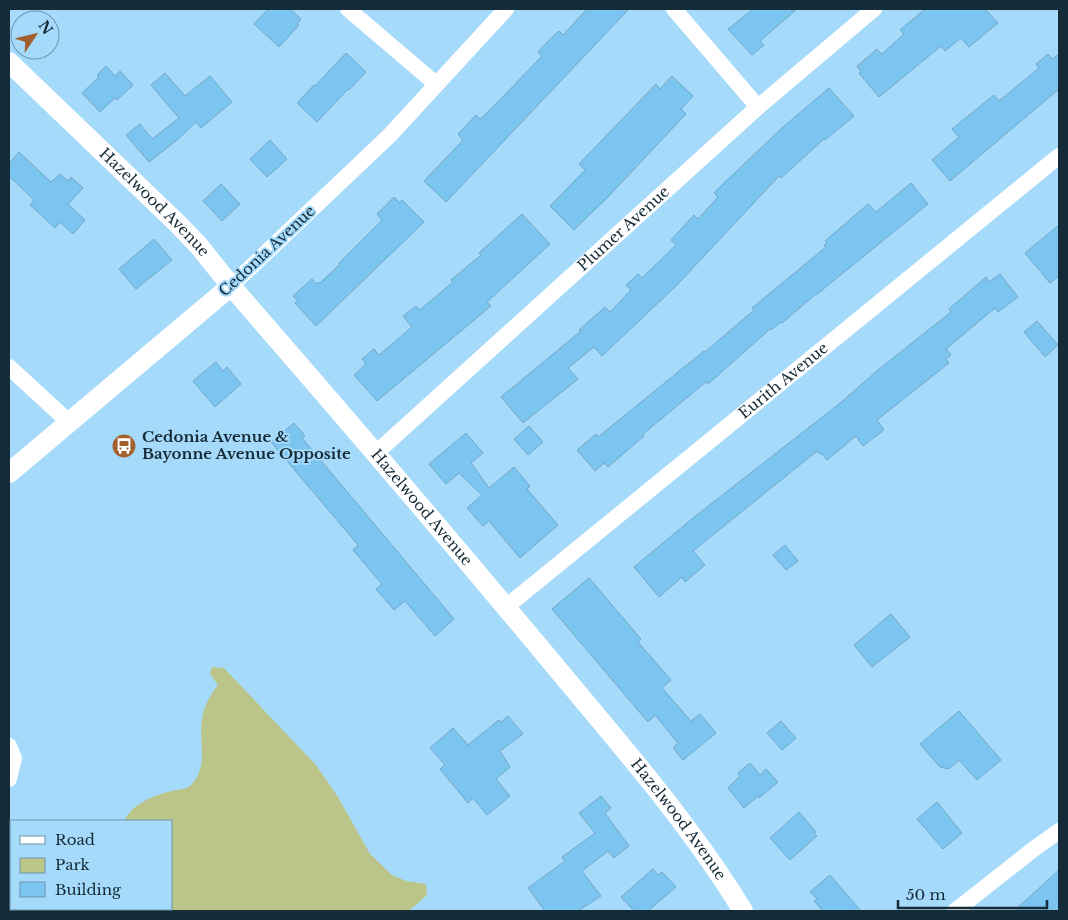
<svg xmlns="http://www.w3.org/2000/svg" width="1068" height="920" viewBox="0 0 1068 920" font-family="'Libre Baskerville',serif">
	<style>
		.green { fill: #bcc589 }
		.building { fill: #7cc5f0; stroke: #73a7c6 }
		.lines { fill: none; stroke-linecap: round; stroke-linejoin: round }
		.minor { stroke: #fff; stroke-width: 16 }
		.tertiary { stroke: #fff; stroke-width: 20 }
		.labels { text-anchor: middle; stroke-width: 4; stroke-linejoin: round; paint-order: stroke }
		.street-label { font-size: 15px; fill: #152b37; stroke: #a5dafb }
		.poi-label { font-size: 15px; font-weight: bold; fill: #152b37; stroke: #a5dafb; text-anchor: start }
	</style>
	<rect width="100%" height="100%" fill="#a5dafb"/>
	<path class="green" d="M212,667L224,668L316,765L338,797L370,854L392,875L406,881L426,884L427,895L409,911H150L148,909H171V821H124C132,804 154,795 172,791C177,790 186,789 190,786C210,767 198,742 202,719C204,706 210,695 218,685L210,674Z"/>
	<g class="building">
		<polygon points="268,9 290,9 301,19 297,24 299,25 279,47 254,24"/>
		<polygon points="587,9 629,9 446,202 424,181 463,140 458,134 476,115 480,119 493,107 542,56 538,52 547,42 559,31 563,35"/>
		<polygon points="753,9 797,9 760,41 764,45 752,55 728,29"/>
		<polygon points="925,9 985,9 998,23 969,47 961,38 945,51 941,46 879,97 859,73 861,72 857,66 877,49 882,54 904,34 900,30"/>
		<polygon points="346,53 366,72 349,90 348,89 317,122 297,103 314,85 315,86"/>
		<polygon points="1048,54 1052,59 1059,54 1059,89 950,181 932,160 959,137 952,129 994,95 999,101 1039,68 1036,64"/>
		<polygon points="106,66 115,76 120,71 133,85 117,100 115,98 100,112 82,93 98,78 98,74"/>
		<polygon points="165,73 185,96 210,76 232,102 201,128 196,122 177,140 149,162 126,135 140,124 152,139 179,118 151,85"/>
		<polygon points="672,76 693,96 681,109 686,114 608,197 574,230 550,206 585,170 579,164 656,84 660,89"/>
		<polygon points="829,88 854,116 825,140 824,139 781,178 779,176 676,286 602,356 594,347 568,368 578,379 523,423 501,397 581,331 579,330 605,307 610,312 631,290 626,285 638,274 642,278 676,245 671,240 694,215 698,219 718,197 714,193 725,182 783,127"/>
		<polygon points="270,140 287,159 267,177 250,159"/>
		<polygon points="19,152 51,182 60,174 68,181 71,177 83,188 68,204 85,220 73,234 60,222 55,228 30,205 34,200 9,176 9,164"/>
		<polygon points="911,183 928,204 816,295 816,294 782,323 781,322 771,330 770,329 708,384 706,382 643,434 644,436 608,467 604,463 595,471 577,450 596,434 598,437 704,351 705,352 754,310 752,308 826,247 824,245 827,243 825,241 868,204 876,212"/>
		<polygon points="221,184 240,204 222,221 203,201"/>
		<polygon points="394,197 400,203 402,200 424,222 316,326 295,303 298,301 293,296 312,279 316,284 318,282 319,284 340,264 339,263 382,220 377,214"/>
		<polygon points="522,214 550,244 487,302 491,306 377,401 354,375 366,364 362,359 374,349 379,355 412,327 403,316 416,306 420,310 453,282 451,280 481,255 479,253"/>
		<polygon points="1059,225 1059,276 1050,283 1025,253"/>
		<polygon points="154,239 172,260 136,289 119,269"/>
		<polygon points="1000,274 1018,297 998,312 995,308 946,349 951,355 946,359 949,363 877,420 884,430 863,446 856,436 827,460 821,453 820,454 817,451 693,551 705,565 685,582 682,577 659,597 634,567 693,518 839,404 878,370 951,312 949,309 986,277 989,282"/>
		<polygon points="1037,321 1058,345 1045,357 1024,332"/>
		<polygon points="216,362 223,371 227,367 241,384 215,407 193,381"/>
		<polygon points="294,423 305,436 302,438 454,619 435,636 405,601 394,610 376,589 382,584 353,550 358,545 271,442"/>
		<polygon points="529,426 543,442 528,455 514,439"/>
		<polygon points="466,433 483,453 471,463 489,488 514,467 530,486 527,489 558,525 520,558 489,521 483,526 467,508 482,495 459,473 446,484 429,464"/>
		<polygon points="785,545 798,561 786,570 773,555"/>
		<polygon points="589,578 641,639 638,642 671,680 662,688 691,721 700,714 716,733 683,760 673,748 678,743 655,715 648,722 552,609"/>
		<polygon points="891,614 910,637 872,667 854,645"/>
		<polygon points="959,711 1001,760 977,780 959,760 949,769 940,767 920,744"/>
		<polygon points="508,716 523,734 500,751 510,767 496,779 510,796 487,815 473,798 468,803 440,769 445,765 430,748 453,728 468,745 499,720 501,722"/>
		<polygon points="781,721 796,738 782,750 767,733"/>
		<polygon points="750,763 760,775 766,769 778,782 759,798 758,796 744,808 728,788 740,776 738,773"/>
		<polygon points="601,796 611,808 605,813 629,846 614,858 608,851 582,871 601,896 578,911 545,911 528,888 565,861 562,857 595,833 579,813"/>
		<polygon points="937,802 962,833 943,849 917,819"/>
		<polygon points="799,812 816,832 814,833 817,836 790,860 770,838"/>
		<polygon points="653,869 658,875 662,872 676,887 648,911 634,911 621,897"/>
		<polygon points="1059,870 1059,911 1014,911"/>
		<polygon points="830,875 861,911 823,911 814,901 817,899 810,892"/>
	</g>
	<g class="lines">
		<g class="minor">
			<polyline points="348,9 436,84"/>
			<polyline points="674,9 758,107"/>
			<polyline points="231,286 390,135 506,9"/>
			<polyline points="9,367 70,423"/>
			<path id="s1" d="M376,453L758,107L874,9"/>
			<path id="s2" d="M506,607L1059,156"/>
			<polyline points="9,746 14,758 9,779"/>
			<polyline points="955,911 1035,848 1059,831"/>
		</g>
		<g class="tertiary">
			<path id="s3" d="M9,62L180,226L199,246L231,286C339,410 445,534 550,660C616,740 690,823 743,911"/>
			<polyline points="9,473 231,286"/>
		</g>
	</g>
	<defs>
		<symbol id="bus-disc" viewBox="-11 -11 22 22"><circle r="9.5" fill="#a3602e" stroke="#a5dafb"/><path d="M-5-6H5V4H4V6H2V4H-2V6H-4V4H-5ZM-3.5-4V0h7V-4ZM-3.5 1.2v1.5H-2V1.2ZM2 1.2v1.5H3.5V1.2Z" fill="#fff"/></symbol>
	</defs>
	<g fill-rule="evenodd">
		<use href="#bus-disc" x="110" y="432" width="28" height="28"/>
	</g>
	<g class="labels">
		<g class="street-label">
			<text dy="5" stroke="none"><textPath href="#s3" startOffset="202">Hazelwood Avenue</textPath></text>
			<text dy="5" stroke="none"><textPath href="#s1" startOffset="334">Plumer Avenue</textPath></text>
			<text transform="translate(267 251) rotate(-43)" y="5">Cedonia Avenue</text>
			<text dy="5" stroke="none"><textPath href="#s2" startOffset="358">Eurith Avenue</textPath></text>
			<text dy="5" stroke="none"><textPath href="#s3" startOffset="608">Hazelwood Avenue</textPath></text>
			<text dy="5" stroke="none"><textPath href="#s3" startOffset="1012">Hazelwood Avenue</textPath></text>
		</g>
		<g class="poi-label">
			<text x="142" y="442">Cedonia Avenue &amp;<tspan x="142" dy="17">Bayonne Avenue Opposite</tspan></text>
		</g>
	</g>
	<rect width="1068" height="920" fill="none" stroke="#152b37" stroke-width="20"/>
	<rect x="10" y="820" width="162" height="90" fill="#a5dafb" stroke="#6b94ad"/>
	<rect x="20" y="836" width="25" height="8" fill="#ffffff" stroke="#6b94ad"/>
	<text x="55" y="845" font-size="15" fill="#152b37">Road</text>
	<rect x="20" y="858" width="25" height="15" fill="#bcc589" stroke="#6b94ad"/>
	<text x="55" y="870" font-size="15" fill="#152b37">Park</text>
	<rect x="20" y="882" width="25" height="15" fill="#7cc5f0" stroke="#6b94ad"/>
	<text x="55" y="895" font-size="15" fill="#152b37">Building</text>
	<g transform="translate(35 35) rotate(55)"><circle r="24" fill="#a5dafb" stroke="#6b94ad"/>
	<path d="M0-4L9 19L0 12L-9 19Z" fill="#a3602e"/>
	<text y="-8" font-size="14" font-weight="bold" text-anchor="middle" fill="#152b37">N</text>
	</g>
	<path d="M898 900v8h149v-8" fill="none" stroke="#152b37" stroke-width="2.5"/>
	<text x="906" y="900" font-size="15" fill="#152b37" stroke="#a5dafb" stroke-width="4" paint-order="stroke">50 m</text>
</svg>
